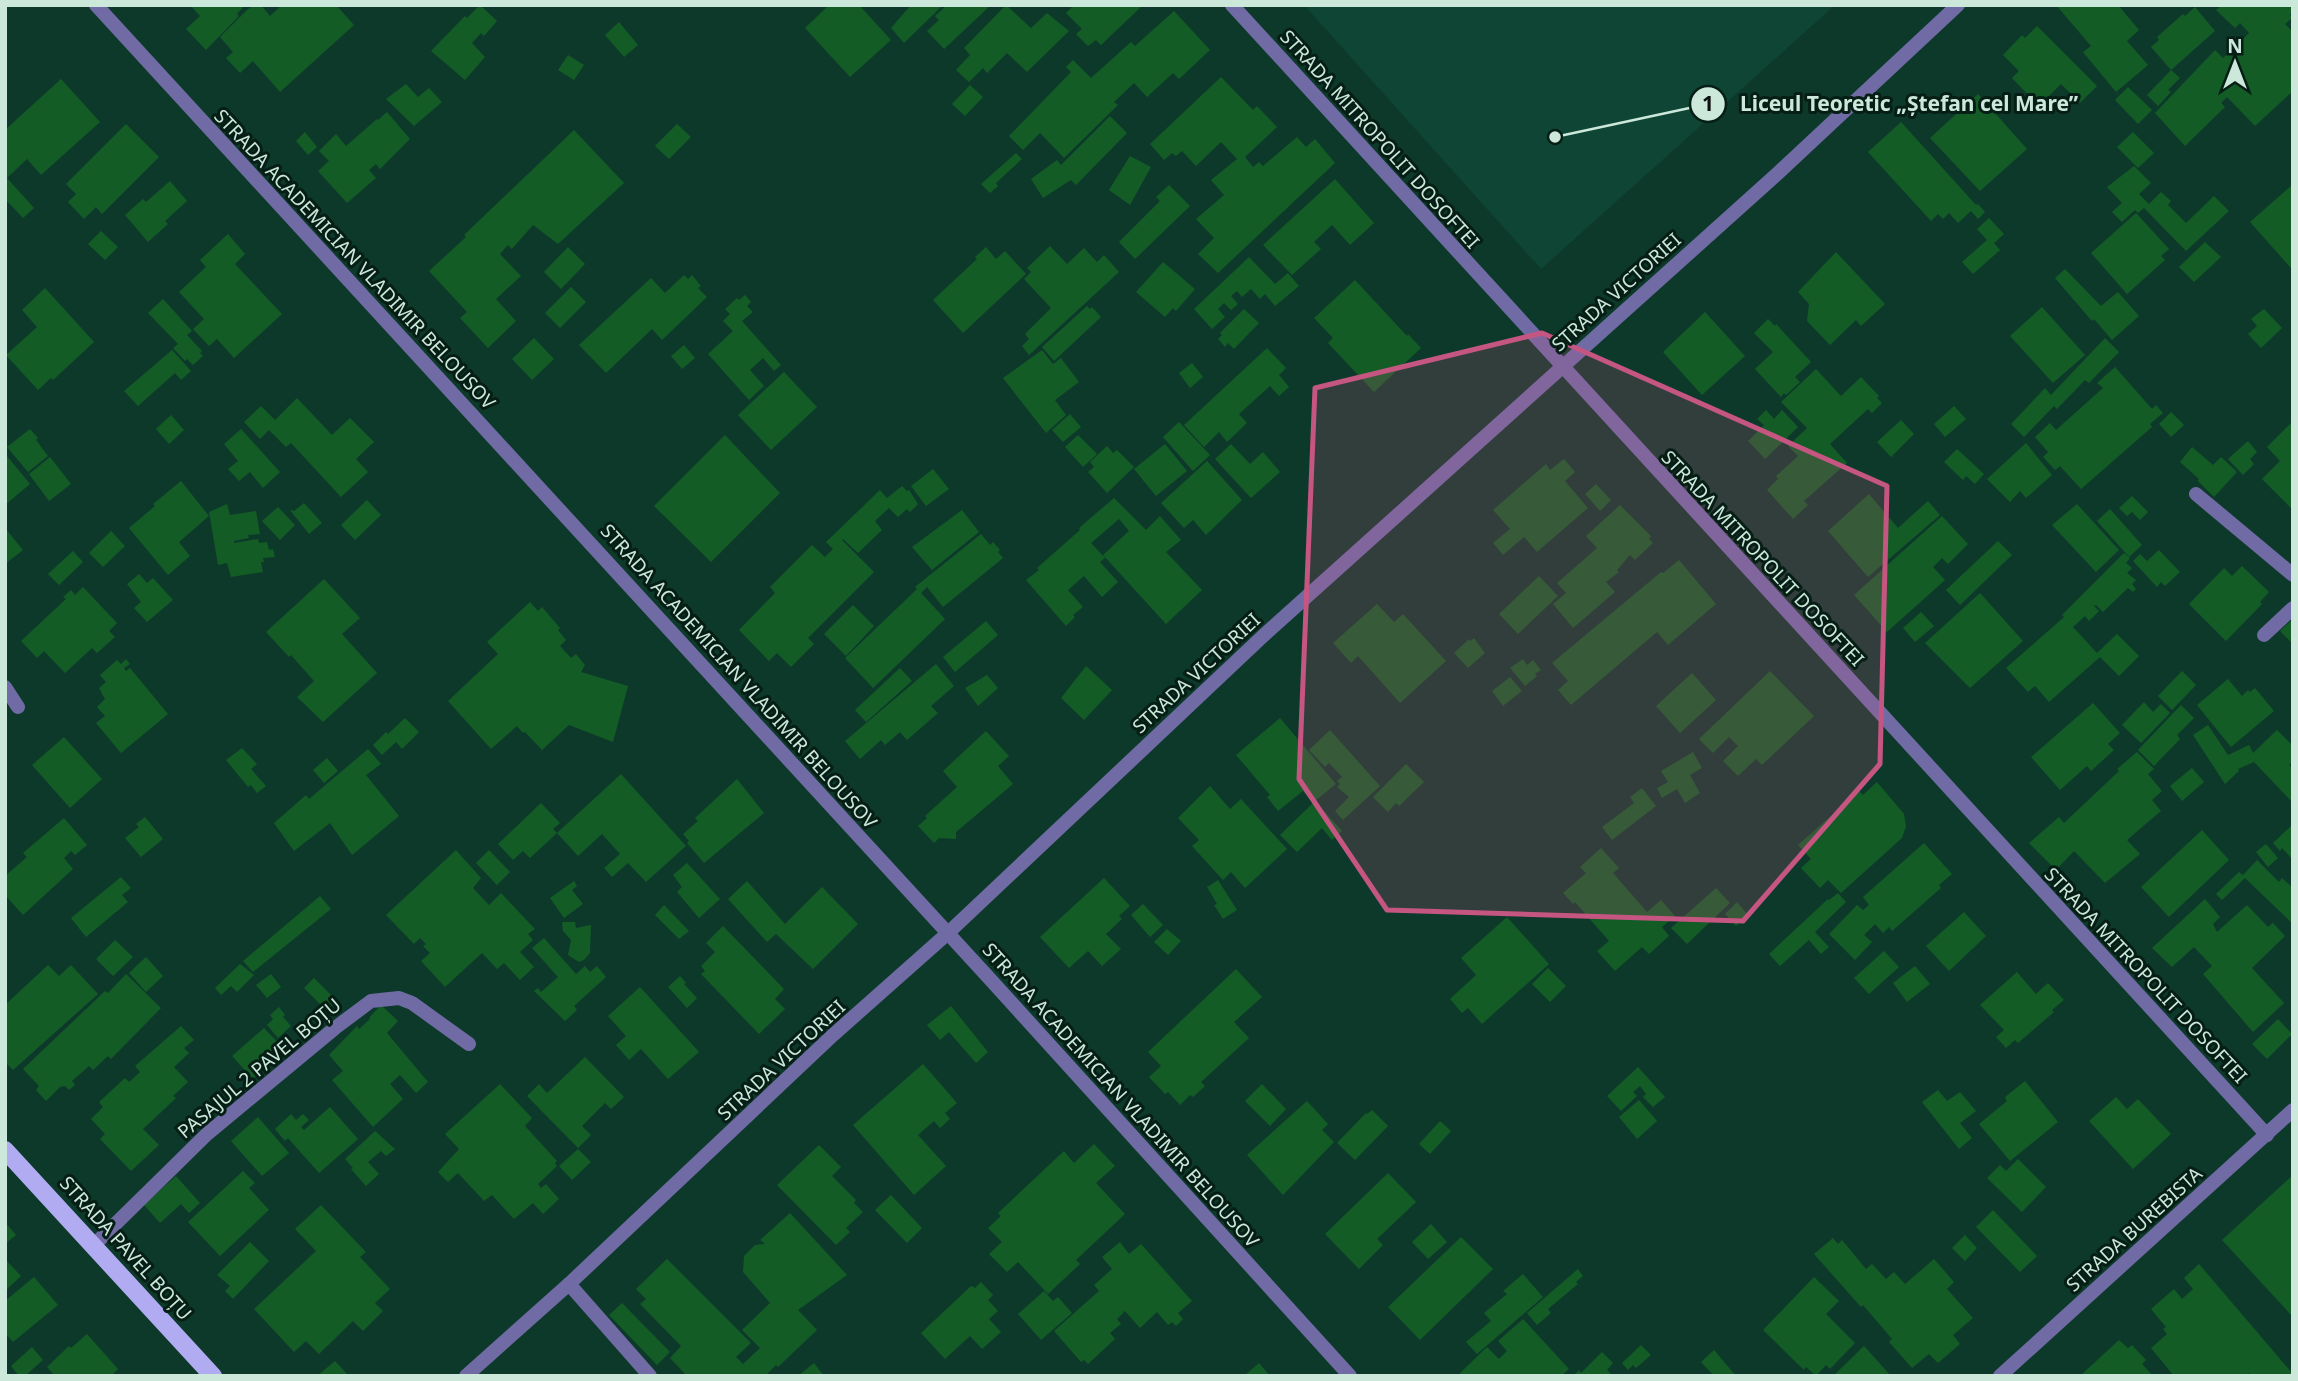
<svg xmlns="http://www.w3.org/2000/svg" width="2298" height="1381" viewBox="0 0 2298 1381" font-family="'Noto Sans',sans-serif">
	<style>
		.built { fill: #0f4534 }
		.building { fill: #145c26 }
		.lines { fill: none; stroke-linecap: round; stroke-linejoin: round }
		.minor { stroke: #706ba4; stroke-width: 14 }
		.tertiary { stroke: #706ba4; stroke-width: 14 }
		.primary { stroke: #b1abf2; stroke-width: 18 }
		.marked { fill: #c55681; fill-opacity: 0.2; stroke: #c55681; stroke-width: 5; stroke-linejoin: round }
		.labels { text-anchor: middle; stroke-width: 6; stroke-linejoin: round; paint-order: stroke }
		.street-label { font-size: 19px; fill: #cbe8db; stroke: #061e15 }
		.leader { fill: none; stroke: #cbe8db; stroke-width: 2.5 }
		.callout-dot { fill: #cbe8db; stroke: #061e15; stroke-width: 2.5 }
		.mark-label { font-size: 21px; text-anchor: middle; font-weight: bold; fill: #111 }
		.callout-label { font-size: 21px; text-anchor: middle; font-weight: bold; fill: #cbe8db; stroke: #061e15; stroke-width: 6; stroke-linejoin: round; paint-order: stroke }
	</style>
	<rect width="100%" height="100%" fill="#0d392b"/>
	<polygon class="built" points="1304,5 1835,5 1541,269"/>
	<g class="building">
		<polygon points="190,5 245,5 237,14 239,16 206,50 186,29 200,16"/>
		<polygon points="255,5 261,5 270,16 282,5 336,5 354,25 280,92 253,61 240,73 226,58 233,52 220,37 248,9"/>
		<polygon points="480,5 497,21 484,36 481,33 472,43 485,57 465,80 431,51 465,16 467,18"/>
		<polygon points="829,5 859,5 891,40 850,77 805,28"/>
		<polygon points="911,5 943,5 904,43 891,28"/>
		<polygon points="947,5 991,5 944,49 927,31 939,20 935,16"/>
		<polygon points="1006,5 1031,28 1047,13 1069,31 1027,72 1007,53 987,73 983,68 969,82 956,70 970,55 964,48"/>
		<polygon points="1074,5 1143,5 1101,45 1096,40 1088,46 1076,34 1082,29 1066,13"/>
		<polygon points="2056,5 2118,5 2139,30 2127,41 2148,65 2116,92 2083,52 2091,46"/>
		<polygon points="2222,5 2288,5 2293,9 2290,15 2292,18 2285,24 2293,32 2293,91 2255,126 2227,97 2221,103 2225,107 2185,146 2155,113 2215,50 2223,58 2249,33 2240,23 2235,28 2216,10"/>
		<polygon points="2195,7 2215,31 2171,70 2151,47 2159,40 2157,37 2183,14 2185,16"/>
		<polygon points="1174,11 1210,50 1179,79 1173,73 1147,97 1134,83 1114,102 1118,105 1064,158 1040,133 1023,150 1009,136 1071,72 1066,67 1073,60 1091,78 1131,42 1135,46"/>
		<polygon points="619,22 638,45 624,57 605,35"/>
		<polygon points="2037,26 2097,86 2080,103 2061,84 2039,106 2012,78 2019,71 2003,55 2022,35 2025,38"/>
		<polygon points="568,55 584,65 574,80 558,70"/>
		<polygon points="2171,70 2180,78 2168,90 2171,92 2158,106 2147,95"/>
		<polygon points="1221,77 1253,110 1257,106 1277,127 1245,157 1253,167 1259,162 1263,166 1297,137 1306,147 1315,139 1335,163 1218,273 1198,254 1214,238 1196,219 1224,195 1211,180 1237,159 1221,142 1196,166 1182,151 1176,156 1172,153 1164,160 1150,144"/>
		<polygon points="61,79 100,122 41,175 27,159 7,178 34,208 23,218 5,199 5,130"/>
		<polygon points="406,84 418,97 429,88 442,102 414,126 386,99"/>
		<polygon points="970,85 983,97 965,116 952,104"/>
		<polygon points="2128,87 2152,110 2138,124 2115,100"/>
		<polygon points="1978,94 2027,149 1980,191 1930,138"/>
		<polygon points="387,112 410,139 380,169 376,164 369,170 376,178 347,203 318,171 329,161 319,151 336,134 346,146 377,119 378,120"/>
		<polygon points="1110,116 1127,133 1076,185 1071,180 1043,198 1031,179 1057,160 1061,165"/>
		<polygon points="1901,122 1976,205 1978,204 1985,212 1978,219 1971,211 1958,223 1949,213 1943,219 1938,214 1931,221 1868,152"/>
		<polygon points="126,124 159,157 102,214 96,207 84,219 68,202 76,194 66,184"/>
		<polygon points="677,124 691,137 669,159 655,146"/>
		<polygon points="574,130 624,183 558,244 533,225 512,249 508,245 500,254 521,276 496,299 516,321 488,348 460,318 467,312 429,271 466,237 464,235"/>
		<polygon points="305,132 317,147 308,155 296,141"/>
		<polygon points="2133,132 2154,153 2138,168 2117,147"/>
		<polygon points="1016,153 1022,159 996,183 998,186 990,193 981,184"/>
		<polygon points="1130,156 1151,167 1130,205 1109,190"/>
		<polygon points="2134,166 2151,183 2139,194 2149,204 2161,192 2171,201 2168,205 2186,223 2214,196 2229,211 2186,251 2144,208 2138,213 2135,210 2122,222 2112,212 2122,203 2107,187"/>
		<polygon points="1335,179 1374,223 1350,245 1332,225 1314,242 1321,249 1292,275 1263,245"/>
		<polygon points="170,181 187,201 165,221 168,224 148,242 125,215 143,199 146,202"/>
		<polygon points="2293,184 2293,266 2291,268 2250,222"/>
		<polygon points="1169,185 1190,206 1135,259 1119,242 1160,201 1156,197"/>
		<polygon points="2136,213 2169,249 2161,256 2165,260 2127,294 2091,253"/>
		<polygon points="1989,218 2004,234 1994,243 2000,250 1973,274 1962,262 1987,240 1977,229"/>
		<polygon points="101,231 118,247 105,260 88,244"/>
		<polygon points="228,234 245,254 235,264 282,314 234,358 217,339 209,346 193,329 204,319 179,292 206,267 200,260"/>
		<polygon points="2205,242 2221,257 2194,282 2179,267"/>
		<polygon points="1050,246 1067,264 1084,248 1097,262 1104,255 1119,272 1029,355 1022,346 1029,339 1025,334 1051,308 1024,279 1031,272 1027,268"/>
		<polygon points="568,247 585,264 561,289 544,272"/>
		<polygon points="986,247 996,259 1005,251 1026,274 963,333 933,300 977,259 975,257"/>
		<polygon points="1836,252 1885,304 1861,326 1856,320 1830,345 1807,321 1809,304 1798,292"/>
		<polygon points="1249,257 1275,284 1288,273 1299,286 1275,306 1265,294 1260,299 1251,289 1242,297 1237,291 1231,296 1238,304 1231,310 1224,303 1218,309 1225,317 1212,329 1194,309"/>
		<polygon points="1163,262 1195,289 1176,311 1173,308 1165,317 1136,292"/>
		<polygon points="2065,269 2101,306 2118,292 2139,316 2112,340 2094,319 2092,321 2055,278"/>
		<polygon points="684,275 688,279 692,275 701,286 698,288 707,297 662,340 652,329 606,373 579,345 651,278 665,293"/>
		<polygon points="1355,280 1407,336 1408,334 1421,348 1374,392 1328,343 1333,338 1314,318"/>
		<polygon points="571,287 586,302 560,328 545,313"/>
		<polygon points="45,288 94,342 53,380 51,378 38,390 6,355 37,327 22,310"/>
		<polygon points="745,295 751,302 747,306 753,312 742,321 781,365 774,371 763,358 750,370 764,386 749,400 708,354 733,331 723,321 730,314 725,309 737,298 739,300"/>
		<polygon points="163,299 192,331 187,335 202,351 200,353 203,356 193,365 187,359 185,361 173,348 178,344 148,313"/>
		<polygon points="1087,306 1090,309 1092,307 1101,317 1054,361 1042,347"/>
		<polygon points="2042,307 2085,355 2053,383 2010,336"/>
		<polygon points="1244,309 1259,323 1234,349 1228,343 1225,347 1218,339 1222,335 1220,333"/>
		<polygon points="2264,309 2282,328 2261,348 2248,334 2257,326 2251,319"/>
		<polygon points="1705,312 1745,356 1702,395 1663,352"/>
		<polygon points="1768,319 1775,326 1776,324 1811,362 1795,377 1800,382 1786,395 1784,393 1781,397 1755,369 1773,352 1754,333"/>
		<polygon points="534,338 554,359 532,380 512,359"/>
		<polygon points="2105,338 2119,352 2089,383 2085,380 2057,409 2054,406 2024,437 2011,424 2045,388 2051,395"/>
		<polygon points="684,345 695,358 682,369 671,356"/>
		<polygon points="1267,348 1286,368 1279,375 1289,387 1279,396 1270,386 1239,414 1247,423 1227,442 1219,432 1204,447 1184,425"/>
		<polygon points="172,350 191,371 181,380 175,373 138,406 124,391"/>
		<polygon points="1042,350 1053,364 1061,358 1079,382 1055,400 1066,415 1046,433 1003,378"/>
		<polygon points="1192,363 1203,377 1190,388 1179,373"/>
		<polygon points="2115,367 2152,409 2156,405 2163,413 2150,424 2152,427 2081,489 2060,466 2055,470 2043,457 2048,452 2035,437 2050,423 2056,430 2103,388 2097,383"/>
		<polygon points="1816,369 1841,396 1861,377 1879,396 1877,398 1882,403 1872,413 1868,409 1830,444 1847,463 1804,501 1808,505 1793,519 1767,490 1778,479 1776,476 1798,456 1788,446 1807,428 1781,402"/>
		<polygon points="784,372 817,407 771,450 738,415"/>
		<polygon points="297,398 332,435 350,418 374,442 356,459 368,472 341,497 291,443 286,447 269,430 260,439 244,422 261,406 275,420"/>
		<polygon points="1954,406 1966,419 1945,437 1934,424"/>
		<polygon points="1766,410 1774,419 1782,410 1798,427 1765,459 1748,441 1764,425 1757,419"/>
		<polygon points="2171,412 2184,425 2171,437 2159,424"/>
		<polygon points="1070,414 1081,427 1063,442 1052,430"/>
		<polygon points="171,415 184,430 169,444 156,429"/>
		<polygon points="1901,420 1914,434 1891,457 1877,442"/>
		<polygon points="2293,421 2293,510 2262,479 2280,461 2267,447"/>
		<polygon points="1179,422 1210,455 1193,471 1163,437"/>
		<polygon points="30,429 38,438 36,440 48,456 28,472 7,447"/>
		<polygon points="241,429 280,472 263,488 250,472 239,481 228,469 238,461 224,444"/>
		<polygon points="725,435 780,493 711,562 654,506"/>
		<polygon points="1078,435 1097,454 1083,467 1065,447"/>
		<polygon points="2248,441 2257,452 2250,459 2254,464 2243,475 2228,459"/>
		<polygon points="2026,443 2052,475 2026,498 2020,491 2010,502 1987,479"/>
		<polygon points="1165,444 1187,471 1156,496 1134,469"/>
		<polygon points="1231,444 1250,464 1263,452 1280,472 1251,498 1215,459"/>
		<polygon points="1107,446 1113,453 1117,450 1134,467 1107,493 1088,472 1094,467 1090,462"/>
		<polygon points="2192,447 2213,465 2221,457 2237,472 2214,497 2198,481 2199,479 2180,462"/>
		<polygon points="1957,449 1984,474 1975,484 1966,476 1963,480 1944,462"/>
		<polygon points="7,456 30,484 5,505 5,458"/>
		<polygon points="50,457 71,484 49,501 29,474"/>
		<polygon points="1564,459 1575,472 1565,481 1588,508 1537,552 1524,537 1503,555 1493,543 1510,529 1493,510 1546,464 1550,470"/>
		<polygon points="1207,461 1242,500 1206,535 1193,520 1184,528 1161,503"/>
		<polygon points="933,469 949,489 926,506 911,486"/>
		<polygon points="181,481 209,516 179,542 190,556 168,575 129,528 155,506 153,504"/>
		<polygon points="1596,484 1611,500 1600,511 1585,494"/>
		<polygon points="902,486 907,491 909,490 918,504 910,512 907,509 898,517 889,508 875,521 882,530 858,553 843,539 842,540 874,572 808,638 814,644 791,667 777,653 769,661 739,630 775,593 770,587 812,545 825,557 833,549 826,542 880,490 887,498"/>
		<polygon points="1869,494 1898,528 1928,501 1940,515 1868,577 1828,531"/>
		<polygon points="2132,496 2148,512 2140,520 2132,512 2127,516 2119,508"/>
		<polygon points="1114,498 1146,530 1160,516 1181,540 1166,552 1202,590 1166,624 1103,555 1129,531 1119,519 1091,543 1105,558 1100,562 1118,582 1102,597 1084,576 1068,590 1083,607 1073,615 1075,617 1066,626 1026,580 1039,570 1037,568 1080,530 1079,528"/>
		<polygon points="367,500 381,515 355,540 341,525"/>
		<polygon points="304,503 322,523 309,534 290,510 294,511"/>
		<polygon points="227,504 230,515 256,511 260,534 248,535 249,538 234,541 234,543 258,539 259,543 267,542 269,550 273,549 275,557 263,558 264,562 261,562 263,572 231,577 227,563 218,565 209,512"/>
		<polygon points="2077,504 2119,550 2096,572 2052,525"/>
		<polygon points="1620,505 1651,536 1649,539 1653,543 1635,560 1630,555 1617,570 1619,572 1606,582 1615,592 1573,628 1553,604 1566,593 1557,583 1597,548 1586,536"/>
		<polygon points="278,507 295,525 280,540 262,521"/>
		<polygon points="2110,509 2142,545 2129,557 2097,521"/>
		<polygon points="962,510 979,532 932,570 912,547"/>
		<polygon points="1942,516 1968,544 1948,564 1942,558 1933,567 1945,580 1887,632 1854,595"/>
		<polygon points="5,528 23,550 5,564"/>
		<polygon points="111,531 125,546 103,567 89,553"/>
		<polygon points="981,534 990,545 993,542 1000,550 998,552 1003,558 943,607 927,587 921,593 945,619 873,688 845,658 917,589 915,587"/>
		<polygon points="1998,541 2012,555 1960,605 1946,590"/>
		<polygon points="2159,550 2180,572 2165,586 2161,582 2157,587 2133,561 2140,554 2147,561"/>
		<polygon points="73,551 83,562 59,585 48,574"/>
		<polygon points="2124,553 2130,558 2126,563 2132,568 2127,573 2136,580 2132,584 2136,589 2133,592 2128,588 2103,612 2096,605 2094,606 2099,611 2089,621 2085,616 2073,627 2097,653 2117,634 2139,656 2119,676 2100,657 2049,702 2035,686 2028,692 2006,668 2064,617 2062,615"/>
		<polygon points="1679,560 1716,604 1668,645 1657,632 1571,705 1558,690 1568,681 1552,663 1661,572 1663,573"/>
		<polygon points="2242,566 2269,592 2260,602 2262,604 2226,641 2189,604 2224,568 2232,576"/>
		<polygon points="139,574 147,583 153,578 173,600 147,622 134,608 141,602 127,584"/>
		<polygon points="1539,576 1558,596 1518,634 1499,614"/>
		<polygon points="324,579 360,618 342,634 377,673 323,722 297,697 314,681 291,655 289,657 266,632"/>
		<polygon points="83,587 117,623 109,631 115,637 97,653 92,648 65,673 44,651 37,658 21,641 66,599 63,597 71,590 75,595"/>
		<polygon points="1980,593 2023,641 1970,688 1925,643"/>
		<polygon points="530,602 538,611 542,607 560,628 558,630 566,640 560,646 571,658 576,654 585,665 581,672 628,686 613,742 569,725 542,750 525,732 523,733 517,726 491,749 448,701 498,654 487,642"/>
		<polygon points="1377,604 1394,622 1403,614 1446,661 1400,703 1358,656 1351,663 1333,643"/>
		<polygon points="853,605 874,626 846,656 824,634"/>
		<polygon points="1921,612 1934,626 1915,642 1903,628"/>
		<polygon points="2293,619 2293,644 2280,631"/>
		<polygon points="986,621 998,635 955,672 943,657"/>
		<polygon points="1474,638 1485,653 1468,668 1454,653 1469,639 1470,641"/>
		<polygon points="126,659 130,664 124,668 126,671 130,668 168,714 121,753 96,723 105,716 97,707 105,699 99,688 106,682 100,675 117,660 121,664"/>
		<polygon points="1523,659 1527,665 1533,660 1541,670 1535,674 1537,676 1525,686 1510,668"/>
		<polygon points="936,664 954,686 931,706 938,713 907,740 900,732 885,745 881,740 860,759 845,741"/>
		<polygon points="1086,666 1112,690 1084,720 1061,698"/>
		<polygon points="900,668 912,681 866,722 855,710"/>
		<polygon points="1770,671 1814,716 1762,765 1756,759 1738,776 1723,761 1738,746 1729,737 1713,753 1699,739"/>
		<polygon points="2182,671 2196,685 2172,710 2158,696"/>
		<polygon points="1692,673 1716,700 1680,733 1656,706"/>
		<polygon points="987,675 998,688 978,706 965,688"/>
		<polygon points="1510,677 1522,691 1503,706 1492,691"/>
		<polygon points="2228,679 2242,696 2248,690 2250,692 2255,688 2274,711 2231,747 2197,705"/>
		<polygon points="2144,702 2153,712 2161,704 2170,713 2141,743 2122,725"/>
		<polygon points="2093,703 2120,733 2108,744 2114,750 2091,771 2087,766 2060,790 2031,757"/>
		<polygon points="2181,705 2194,718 2177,735 2180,739 2154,766 2138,750"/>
		<polygon points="405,718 419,732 402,749 396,742 382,755 373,745 386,732 388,734"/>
		<polygon points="1280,718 1336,784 1315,801 1342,831 1332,840 1322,828 1297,852 1280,835 1313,803 1303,791 1278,811 1267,797 1270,795 1236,755"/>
		<polygon points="2208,725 2228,755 2249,745 2253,753 2277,730 2293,746 2293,761 2289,765 2293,769 2293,803 2254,762 2238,769 2239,771 2225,784 2193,735"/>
		<polygon points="1330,730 1380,786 1343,820 1335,811 1349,797 1337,787 1340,784 1337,781 1342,777 1329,763 1325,767 1309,750"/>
		<polygon points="986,731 1009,756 998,766 1013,784 956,832 956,839 939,838 934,843 918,826 927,818 925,816 957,787 943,771"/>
		<polygon points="64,737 102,779 70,808 32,765"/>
		<polygon points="242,748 257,764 251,769 266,786 257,793 251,785 248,787 226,760"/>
		<polygon points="368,749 381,764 366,775 399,816 352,855 330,823 294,851 274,823 306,795 309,799"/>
		<polygon points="1693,752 1702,768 1690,775 1700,793 1685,803 1677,789 1662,798 1657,788 1668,782 1661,771"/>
		<polygon points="2137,752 2154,769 2148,774 2162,791 2152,800 2161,811 2127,840 2140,854 2105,883 2074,851 2056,870 2029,843 2059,817 2064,823 2119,771 2117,769"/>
		<polygon points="327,758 338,771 324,783 313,770"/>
		<polygon points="1406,764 1424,782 1399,806 1396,803 1388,812 1373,797"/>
		<polygon points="2192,768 2204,782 2182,801 2170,786"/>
		<polygon points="621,774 686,846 646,882 628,863 612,877 604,868 620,854 602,834 578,856 557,833"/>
		<polygon points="737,779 764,813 704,863 687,843 689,841 683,834 698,821 695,818"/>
		<polygon points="1877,782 1904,814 1906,826 1902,838 1841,893 1828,880 1820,888 1801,868 1811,859 1798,845 1859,791 1863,795"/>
		<polygon points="1210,786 1230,809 1241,799 1287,849 1245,888 1231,872 1223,880 1192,846 1199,840 1178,818"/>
		<polygon points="1642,788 1656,806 1612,840 1602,827 1634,803 1630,797"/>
		<polygon points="541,803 560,823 553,829 557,833 530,858 523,851 513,860 498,844"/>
		<polygon points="145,817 163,839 141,857 125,838 139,827 136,824"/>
		<polygon points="64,818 87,845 75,855 71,851 64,858 73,869 23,915 5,895 5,876 27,857 23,853"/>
		<polygon points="2293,824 2293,860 2282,848 2280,851 2273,843"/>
		<polygon points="2202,830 2229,860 2169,917 2141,887"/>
		<polygon points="1924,843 1952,874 1939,885 1941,888 1892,931 1889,927 1883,933 1875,924 1864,935 1872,942 1855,960 1829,934 1857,905 1863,910 1869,905 1863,897"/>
		<polygon points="2266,844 2278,858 2268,867 2256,852"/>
		<polygon points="1601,848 1619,868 1613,873 1647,912 1661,900 1675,916 1662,927 1669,936 1649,954 1642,947 1615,971 1597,951 1609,941 1575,902 1573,904 1563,893 1586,873 1580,867"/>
		<polygon points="456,850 481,878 473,888 489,905 501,893 535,929 528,934 533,940 520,952 534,967 520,980 504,963 497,969 482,953 445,987 421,961 430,953 423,946 426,944 420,938 414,944 386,915"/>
		<polygon points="489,850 510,872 497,885 476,863"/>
		<polygon points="2257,860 2279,882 2282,878 2293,888 2293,924 2245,878 2222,900 2216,894 2239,872 2243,875"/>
		<polygon points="687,863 720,899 699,918 677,892 682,887 673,875"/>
		<polygon points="121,877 131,888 122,895 128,902 86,937 71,918"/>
		<polygon points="1104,878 1130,906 1119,916 1122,919 1106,934 1121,949 1102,966 1088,951 1069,968 1040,937"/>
		<polygon points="1218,880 1237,910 1223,919 1214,905 1217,904 1207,887"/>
		<polygon points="574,881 577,886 572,890 583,904 564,918 550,898"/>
		<polygon points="747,881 785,924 822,887 858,924 813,969 776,934 767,942 728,899"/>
		<polygon points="1716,888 1730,903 1687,944 1671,928"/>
		<polygon points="1838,893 1846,902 1815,932 1829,947 1821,954 1809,940 1780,966 1769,954 1828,899 1829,900"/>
		<polygon points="320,896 331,909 253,972 243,961"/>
		<polygon points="2205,899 2220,917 2213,924 2217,932 2247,905 2268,927 2273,923 2285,936 2252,968 2284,1003 2253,1032 2203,974 2212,966 2194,947 2172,967 2152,948"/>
		<polygon points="1737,902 1748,915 1736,926 1725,914"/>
		<polygon points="1143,904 1163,925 1150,937 1131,915"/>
		<polygon points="664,905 689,931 679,939 655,915"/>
		<polygon points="1964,912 1986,936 1949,971 1926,946"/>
		<polygon points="1507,917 1549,964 1482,1024 1468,1008 1462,1013 1450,999 1476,975 1461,958"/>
		<polygon points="562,922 575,922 576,928 591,925 590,953 584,960 579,962 568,955 571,940 563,931"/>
		<polygon points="723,926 784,989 775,999 785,1009 759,1034 701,974 705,971 701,966 715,952 706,943"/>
		<polygon points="1167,929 1181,941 1168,955 1154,942"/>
		<polygon points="544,938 576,974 585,966 590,972 597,966 606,977 574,1006 577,1010 565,1021 534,991 538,988 541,992 558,977 532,948"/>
		<polygon points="115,940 133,957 113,976 96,959"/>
		<polygon points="1884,951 1899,967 1869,994 1854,978"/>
		<polygon points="146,957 163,976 146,992 129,973"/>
		<polygon points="240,964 254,975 237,992 231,986 221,995 215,988"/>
		<polygon points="48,965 59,976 71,965 98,994 13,1070 5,1062 5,1005"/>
		<polygon points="1915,966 1930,984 1907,1002 1893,983"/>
		<polygon points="1548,968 1566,986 1550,1002 1532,984"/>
		<polygon points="1236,969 1262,997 1234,1022 1249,1038 1201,1082 1205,1086 1193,1097 1190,1095 1180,1105 1168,1092 1165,1094 1149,1077 1161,1066 1148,1052"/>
		<polygon points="2017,972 2036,994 2048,983 2064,1000 2052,1010 2054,1012 2018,1043 2015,1040 2006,1048 1996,1037 2004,1030 1980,1005"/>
		<polygon points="126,974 161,1008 111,1059 108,1056 93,1070 89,1066 72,1081 75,1085 69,1090 65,1086 60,1087 46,1101 36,1090 39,1086 23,1069 105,991 108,993"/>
		<polygon points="271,974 281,987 267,998 256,985"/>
		<polygon points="680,976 686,983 684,984 697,998 687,1008 668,987"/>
		<polygon points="314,978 337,1001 327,1011 304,988"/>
		<polygon points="640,987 699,1052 668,1079 641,1049 629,1060 616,1045 626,1036 608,1016"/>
		<polygon points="381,1005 398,1021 387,1033 428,1082 416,1093 400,1075 390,1084 403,1099 373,1127 332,1080 343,1071 329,1055 357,1026 359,1029 370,1019 369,1018"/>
		<polygon points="951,1006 988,1052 976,1063 949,1032 940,1040 927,1025"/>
		<polygon points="279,1007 285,1015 283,1017 291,1026 278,1038 267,1025 273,1019 270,1015"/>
		<polygon points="2278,1019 2292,1034 2267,1059 2252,1044"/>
		<polygon points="181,1026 194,1040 184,1048 189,1053 174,1067 188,1082 173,1096 176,1098 143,1129 159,1145 131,1171 100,1139 105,1134 91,1119 103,1107 99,1102 125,1078 129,1082 140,1072 135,1066"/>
		<polygon points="264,1028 285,1050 253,1079 232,1056"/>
		<polygon points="585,1057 624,1097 611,1109 605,1103 582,1126 591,1135 578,1148 527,1096 539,1084 547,1093"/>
		<polygon points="923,1064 957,1103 945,1113 950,1119 940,1128 934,1121 918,1135 946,1166 914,1195 853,1125"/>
		<polygon points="1638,1067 1665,1097 1653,1107 1643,1097 1646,1094 1640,1086 1633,1092 1637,1096 1621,1111 1607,1096"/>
		<polygon points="2025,1081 2058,1122 2010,1161 1979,1124 2007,1101 2005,1097"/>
		<polygon points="500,1084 532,1118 525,1126 557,1161 555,1163 557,1166 538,1184 541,1188 546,1184 559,1199 543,1214 533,1203 514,1219 492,1195 484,1201 458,1173 448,1182 438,1172 459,1149 445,1134"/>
		<polygon points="1262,1084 1286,1109 1270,1126 1245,1101"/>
		<polygon points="1938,1090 1947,1101 1960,1092 1976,1111 1960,1123 1972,1138 1959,1149 1922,1102"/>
		<polygon points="2116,1097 2127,1109 2138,1099 2171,1134 2133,1169 2089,1121"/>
		<polygon points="1639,1100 1657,1121 1637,1139 1619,1117"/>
		<polygon points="1307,1101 1328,1124 1322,1130 1334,1142 1283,1195 1247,1155"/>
		<polygon points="330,1107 358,1139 319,1173 288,1138 285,1141 275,1129 291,1114 296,1120 303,1114 309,1120 301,1127 304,1130"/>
		<polygon points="1372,1110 1388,1126 1355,1160 1337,1143 1366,1113 1367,1114"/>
		<polygon points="258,1117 289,1153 262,1176 231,1141"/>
		<polygon points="1440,1121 1451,1131 1430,1154 1419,1144"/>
		<polygon points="375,1131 395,1149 386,1156 381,1151 368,1162 379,1174 366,1186 351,1169 353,1168 345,1159"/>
		<polygon points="1094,1144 1115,1166 1096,1183 1125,1214 1076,1260 1080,1264 1048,1294 1018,1262 1007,1272 989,1254 1002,1242 988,1228 1001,1216 998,1213 1064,1151 1074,1163"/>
		<polygon points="819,1145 841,1167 832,1176 856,1200 854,1203 863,1212 846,1228 850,1232 836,1245 777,1185"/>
		<polygon points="578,1149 591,1162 572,1180 559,1166"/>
		<polygon points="2018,1159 2046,1187 2022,1212 1987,1178 2000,1165 2006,1171"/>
		<polygon points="243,1171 255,1183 249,1188 269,1210 220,1256 188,1222"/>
		<polygon points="1388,1173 1416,1202 1377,1239 1383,1245 1359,1269 1325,1234"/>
		<polygon points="2293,1175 2293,1317 2222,1240"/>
		<polygon points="176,1176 200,1203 189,1213 181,1204 160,1223 144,1205"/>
		<polygon points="891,1195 922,1228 907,1243 875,1210"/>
		<polygon points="321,1205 366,1252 360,1257 390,1289 375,1303 383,1311 363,1331 353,1321 319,1354 306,1341 294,1352 254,1309 316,1251 295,1229"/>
		<polygon points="1993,1210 2037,1256 2020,1272 1976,1227"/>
		<polygon points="790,1213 847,1275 798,1310 817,1330 778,1367 776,1365 765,1376 687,1376 670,1358 681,1346 640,1304 646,1299 636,1289 667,1259 751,1343 736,1357 743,1364 760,1348 742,1330 770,1303 743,1272 744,1256 755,1245 765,1244 760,1240"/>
		<polygon points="5,1222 16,1235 5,1244"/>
		<polygon points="1431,1224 1447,1242 1428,1259 1412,1242"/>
		<polygon points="1965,1235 1977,1248 1965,1261 1952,1248"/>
		<polygon points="1461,1237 1493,1269 1420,1340 1388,1307"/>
		<polygon points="1833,1238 1838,1244 1842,1240 1866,1269 1872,1264 1886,1279 1894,1272 1905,1284 1934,1259 1954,1282 1947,1289 1973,1318 1953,1335 1960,1344 1938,1363 1929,1354 1912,1368 1889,1342 1892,1339 1863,1305 1861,1307 1814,1254"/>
		<polygon points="250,1242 269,1261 233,1299 225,1291 230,1286 217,1275"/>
		<polygon points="1120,1242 1129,1254 1141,1244 1192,1301 1178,1313 1183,1319 1176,1326 1172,1322 1168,1325 1157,1312 1140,1328 1125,1311 1117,1319 1121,1324 1110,1333 1115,1339 1088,1364 1084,1360 1081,1362 1054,1331 1099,1291 1094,1285 1112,1269 1102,1257"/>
		<polygon points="5,1259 21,1276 5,1291"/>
		<polygon points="2199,1264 2293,1374 2293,1376 2251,1376 2249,1373 2246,1376 2174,1376 2151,1348 2167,1334 2163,1329 2166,1327 2151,1309 2174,1289 2182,1299 2193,1289 2184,1278"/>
		<polygon points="1578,1269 1583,1276 1576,1282 1578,1284 1548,1309 1551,1313 1537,1325 1527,1313"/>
		<polygon points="1523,1274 1543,1297 1477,1354 1466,1342 1491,1321 1484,1313 1507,1294 1503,1291"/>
		<polygon points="34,1277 58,1305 13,1342 5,1333 5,1301"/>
		<polygon points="1814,1277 1839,1301 1826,1314 1855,1343 1830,1369 1826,1365 1816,1376 1806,1367 1804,1370 1763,1330"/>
		<polygon points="981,1282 993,1295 988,1300 998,1311 989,1319 1001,1332 982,1349 970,1336 945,1359 921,1333 970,1287 972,1286 975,1288"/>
		<polygon points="1044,1291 1053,1301 1058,1297 1072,1313 1041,1340 1018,1314"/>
		<polygon points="622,1303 670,1352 657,1365 609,1315"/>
		<polygon points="1523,1319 1569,1369 1561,1376 1463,1376 1460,1373 1487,1347 1499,1359 1507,1351 1498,1341"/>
		<polygon points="87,1334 118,1369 111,1376 55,1376 47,1367 69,1346 71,1348"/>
		<polygon points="2119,1340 2128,1348 2132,1345 2146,1360 2142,1364 2153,1376 2080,1376"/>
		<polygon points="1641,1345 1651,1355 1636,1368 1633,1365 1628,1370 1622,1363"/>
		<polygon points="1864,1346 1891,1376 1833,1376"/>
		<polygon points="32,1347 43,1360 25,1376 19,1376 11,1366"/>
		<polygon points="1714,1350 1736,1376 1714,1376 1701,1362"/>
		<polygon points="1602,1352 1613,1363 1607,1370 1611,1374 1609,1376 1573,1376 1579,1370 1581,1373"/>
		<polygon points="335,1361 349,1376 317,1376"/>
		<polygon points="814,1363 824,1376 798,1376"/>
		<polygon points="1259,1363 1270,1376 1244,1376"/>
	</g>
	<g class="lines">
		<g class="minor">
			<polyline points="96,5 989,978 1350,1376"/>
			<polyline points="1232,5 2267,1135"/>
			<polyline points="2196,494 2293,575"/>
			<polyline points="2264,635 2293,608"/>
			<polyline points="5,687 18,707"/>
			<polyline points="94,1245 207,1134 335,1028 371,1001 399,998 412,1003 469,1044"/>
			<polyline points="569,1284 650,1376"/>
			<polyline points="2000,1376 2293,1110"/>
		</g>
		<polyline class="tertiary" points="466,1376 569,1284 833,1035 948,933 1263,636 1777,174 1958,5"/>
		<polyline class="primary" points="5,1150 213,1376"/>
	</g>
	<path class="marked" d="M1542,333L1887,486L1880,764L1743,921L1387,910L1299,779L1315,388Z"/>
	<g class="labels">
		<g class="street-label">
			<text transform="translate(1380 139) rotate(48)" y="7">STRADA MITROPOLIT DOSOFTEI</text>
			<text transform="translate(355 259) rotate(47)" y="7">STRADA ACADEMICIAN VLADIMIR BELOUSOV</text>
			<text transform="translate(1616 292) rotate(-42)" y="7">STRADA VICTORIEI</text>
			<text transform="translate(1763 558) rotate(47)" y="7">STRADA MITROPOLIT DOSOFTEI</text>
			<text transform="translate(1196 673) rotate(-43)" y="7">STRADA VICTORIEI</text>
			<text transform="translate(739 676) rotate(48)" y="7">STRADA ACADEMICIAN VLADIMIR BELOUSOV</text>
			<text transform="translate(2146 975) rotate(47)" y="7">STRADA MITROPOLIT DOSOFTEI</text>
			<text transform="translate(781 1060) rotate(-43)" y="7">STRADA VICTORIEI</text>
			<text transform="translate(259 1068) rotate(-40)" y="7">PASAJUL 2 PAVEL BOȚU</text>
			<text transform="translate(1121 1095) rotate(48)" y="7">STRADA ACADEMICIAN VLADIMIR BELOUSOV</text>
			<text transform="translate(2134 1229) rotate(-42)" y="7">STRADA BUREBISTA</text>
			<text transform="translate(126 1248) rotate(48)" y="7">STRADA PAVEL BOȚU</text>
		</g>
	</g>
	<path class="leader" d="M1555 137L1708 104"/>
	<g class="callout-dot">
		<circle cx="1555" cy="137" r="7"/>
		<circle cx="1708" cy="104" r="18"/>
	</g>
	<g class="mark-label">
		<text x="1708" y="111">1</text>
	</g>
	<g class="callout-label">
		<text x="1909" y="111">Liceul Teoretic „Ștefan cel Mare”</text>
	</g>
	<rect width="2298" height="1381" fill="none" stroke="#cbe8db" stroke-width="14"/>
	<g transform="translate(2235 63)" stroke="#061e15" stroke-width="5" paint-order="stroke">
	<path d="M0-5L12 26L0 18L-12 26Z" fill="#cbe8db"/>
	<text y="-10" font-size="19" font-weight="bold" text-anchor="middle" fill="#cbe8db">N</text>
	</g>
</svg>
